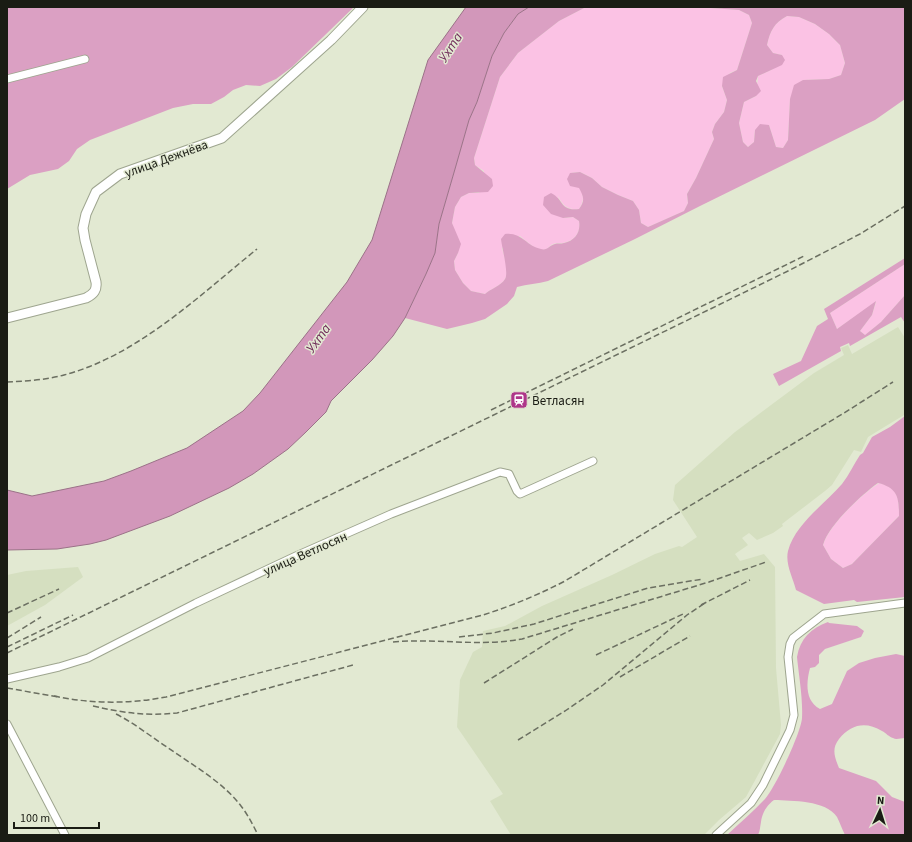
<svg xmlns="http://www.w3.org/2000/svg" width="912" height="842" viewBox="0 0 912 842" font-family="'Source Sans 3',sans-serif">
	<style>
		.built { fill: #d5dfc0 }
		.green { fill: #fbc2e4 }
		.forest { fill: #dba0c3; fill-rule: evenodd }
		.water { fill: #d297ba; stroke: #9b7288 }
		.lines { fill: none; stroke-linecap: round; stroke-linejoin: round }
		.street-casing { stroke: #9ea58f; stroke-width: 9 }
		.secondary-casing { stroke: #9ea58f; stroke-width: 11 }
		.street { stroke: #fff; stroke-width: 7 }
		.secondary { stroke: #fff; stroke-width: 9 }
		.rail { stroke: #6b6f61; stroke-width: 1.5; stroke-dasharray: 6 3; stroke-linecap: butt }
		.labels { text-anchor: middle; stroke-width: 3; stroke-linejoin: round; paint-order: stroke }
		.street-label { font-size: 13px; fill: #1a1c14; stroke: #e2e9d2 }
		.poi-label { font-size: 13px; fill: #1a1c14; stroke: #e2e9d2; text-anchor: start }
		.water-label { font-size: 14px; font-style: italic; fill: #702b59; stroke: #e2e9d2 }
	</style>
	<rect width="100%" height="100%" fill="#e2e9d2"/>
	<g class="built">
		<polygon points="898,327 905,338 904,415 868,437 861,452 854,450 832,485 825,491 782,524 783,526 773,533 757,540 749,533 742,538 748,545 735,554 740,561 764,554 775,567 776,668 781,725 780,734 746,797 719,820 704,835 511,835 490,801 503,794 457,727 460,680 473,652 482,647 483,631 505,626 542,606 612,575 655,554 679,546 682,547 697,537 673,500 675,485 735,432 814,373 844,355 841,348 848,345 852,354"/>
		<polygon points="78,567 83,577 45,605 7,626 7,575 26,571"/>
	</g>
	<g class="green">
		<path d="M586,7H696L739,10L749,15L752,23L737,70L730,73L722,86L727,100L724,112L715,124L712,132L714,139L696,178L687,194L688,203L684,211L648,227L641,223L639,210L633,201L618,195L602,187L592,178L580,172L571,173C578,186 589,195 579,209C567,210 563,206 558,196L563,218L573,217L579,221C581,232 575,241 563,243C560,243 555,243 553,244C549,246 548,250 542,250C534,249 526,241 520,236L502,248C504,256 510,272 505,279C501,286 490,289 485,294L471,291L463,283L455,270L454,261L458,253L452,223L455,207L461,197L469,193H479L484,171L475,165L474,158L500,77L518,53L559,21Z"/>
		<path d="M787,16L799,17L815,24L829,34L840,45L845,63L841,75L829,79L803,80L790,99L788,140L783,148L776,147L769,125L755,130L754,142L748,147L743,142L739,123L744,102L756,96L758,76L773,69L782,55L773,53L767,45C770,31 774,23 787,16Z"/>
		<polygon points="905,264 905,295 881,322 865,335 860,331 872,315 876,302 837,329 830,313"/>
		<path d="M879,483C898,488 899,497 899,516L852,564L843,568L831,559L823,545C829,525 861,495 879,483Z"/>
	</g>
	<g class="forest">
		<polygon points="7,7 354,7 292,67 276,79 260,86 246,85 233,90 224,97 211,104 193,104 173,108 90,140 77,149 69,161 58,169 30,175 7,189"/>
		<path d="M529,7H586L559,21L518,53L500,77L474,158L475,165L492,179L493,186L488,192L469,193L461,197L455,207L452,223L461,244L458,253L454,261L455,270L463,283L471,291L485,294C490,289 501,286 505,279C509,274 502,248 501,239L505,234C522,232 526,246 541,249C547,251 550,245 555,244C557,243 561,244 564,243C575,241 581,232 579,221L573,217L563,218L551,214L543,205L544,197L551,193C565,200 559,211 579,209C585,201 584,197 579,188L570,186L567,179L570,173L580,172L592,178L602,187L618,195L633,201L639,210L641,223L648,227L684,211L688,203L687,194L696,178L714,139L712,132L715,124L724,112L727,100L722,86L723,77L737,70L752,23L749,15L739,10L696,7H905V99L875,120L700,206L635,239L548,281C538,284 527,284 517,287L514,296L507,304L485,319L472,323L447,329L405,318L426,274L435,253L439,224L455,169L469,120L477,102L492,56L504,33L518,14ZM787,16L799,17L815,24L829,34L840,45L845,63L841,75L829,79L803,80L794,85L790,99L788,140L783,148L776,147L769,125L760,124L755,130L754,142L748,147L743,142L739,123L744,102L756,96L761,91L756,81L758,76L782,65L785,60L782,55L773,53L767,45C770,31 774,23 787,16Z"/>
		<polygon points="905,258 905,264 830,313 837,329 876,301 872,315 860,331 865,335 881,322 905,295 905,323 901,317 850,346 849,343 840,347 841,351 779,386 773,374 801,361 817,326 828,319 824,309"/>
		<path d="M905,416V597L857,602L854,600L824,604L796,590C793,578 785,564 788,551C795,524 825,504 842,484C849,475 854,464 860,455L863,453L872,437L890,427ZM878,483C898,488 899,498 899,516L852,564L843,568L831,559L823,545C828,526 861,495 878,483Z"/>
		<path d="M828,622L829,623L857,626L864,631L861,637L825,649L819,655V663L815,667L810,668C806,683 805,701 820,709L832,704L847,671L859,663L875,658L896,654L905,656V738C901,738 896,740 893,738C889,737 886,733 882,731C866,721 851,724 839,739C831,749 835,758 839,768L876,781L892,797L905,802V835H845C842,829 840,823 837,817C826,800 792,801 774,800C767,805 762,813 761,822C760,827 760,831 758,835H727C740,823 753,812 765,799C775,788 801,733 802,718C803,698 799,677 797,657C800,639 811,628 828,622Z"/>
	</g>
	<polygon class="water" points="466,7 529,7 518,14 504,33 492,56 477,102 469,120 455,169 439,224 435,253 426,274 405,318 393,336 372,360 331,401 326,412 306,432 288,449 253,474 229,488 170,516 106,540 90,544 57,549 7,550 7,490 32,496 104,481 131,471 187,448 243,411 260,393 347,282 372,240 428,60"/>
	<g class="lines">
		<defs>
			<g id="street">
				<polyline points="7,79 85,59"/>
				<polyline points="7,679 59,667 88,658 196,603 298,555 391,514 500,472 509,474 517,491 520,494 593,461"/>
				<polyline points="7,724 65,835"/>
				<polyline points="716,835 751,803 763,785 790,730 794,715 788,657 790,644 793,638 824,614 905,603"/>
			</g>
			<path id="secondary" d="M7,318L86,298C94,294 97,290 96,282L85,240L83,228L86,214L96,192L120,174L222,138L331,40L363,7"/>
		</defs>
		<use href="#street" class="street-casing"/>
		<use href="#secondary" class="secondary-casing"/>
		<use href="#street" class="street"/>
		<use href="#secondary" class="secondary"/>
		<g class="rail">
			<path d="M7,382C26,381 46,380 64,375C137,356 200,295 257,249"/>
			<polyline points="491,410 804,256"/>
			<polyline points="701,605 750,580"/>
			<polyline points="7,613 59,589"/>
			<polyline points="459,637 493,633 534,624 648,588 703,579"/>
			<polyline points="7,638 41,617"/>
			<path d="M393,642C435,638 479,647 522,639L709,582L766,562"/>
			<polyline points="7,647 73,615"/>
			<polyline points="7,653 788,271 860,234 905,206"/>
			<polyline points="596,655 683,614"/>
			<polyline points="620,677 690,636"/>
			<polyline points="484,683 557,637 573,629"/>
			<polyline points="7,688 58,697"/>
			<path d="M54,696C91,704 129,704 166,697L483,615C511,606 538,595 565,581L844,413L893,382"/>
			<path d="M93,706C124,713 145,716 177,713L353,665"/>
			<path d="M116,714C134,723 150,736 167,747C192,765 222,781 241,806C248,815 253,825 258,835"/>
			<polyline points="518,740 565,711 603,685 687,615 705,603"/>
		</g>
	</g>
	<defs>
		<symbol id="station-square" viewBox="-11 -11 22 22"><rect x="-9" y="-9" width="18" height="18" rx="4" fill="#ae3589" stroke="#e2e9d2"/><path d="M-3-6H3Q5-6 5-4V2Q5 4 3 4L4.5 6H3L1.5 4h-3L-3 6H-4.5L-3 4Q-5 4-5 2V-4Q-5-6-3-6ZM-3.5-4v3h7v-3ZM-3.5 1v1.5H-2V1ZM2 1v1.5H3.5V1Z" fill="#fff"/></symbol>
	</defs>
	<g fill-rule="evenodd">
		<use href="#station-square" x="509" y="390" width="20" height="20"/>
	</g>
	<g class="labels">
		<g class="street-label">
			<text transform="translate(166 158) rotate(-20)" y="5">улица Дежнёва</text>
			<text transform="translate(305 553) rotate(-24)" y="5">улица Ветлосян</text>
		</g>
		<g class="poi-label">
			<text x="532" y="405">Ветласян</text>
		</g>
		<g class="water-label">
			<text transform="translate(450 47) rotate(-57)" y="5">Ухта</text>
			<text transform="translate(318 338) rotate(-54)" y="5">Ухта</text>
		</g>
	</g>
	<rect width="912" height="842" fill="none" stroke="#1a1c14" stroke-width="16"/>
	<g transform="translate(880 810) rotate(4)" stroke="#e2e9d2" stroke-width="3" paint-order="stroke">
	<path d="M0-3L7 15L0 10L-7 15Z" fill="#1a1c14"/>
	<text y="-6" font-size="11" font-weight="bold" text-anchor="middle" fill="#1a1c14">N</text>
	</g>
	<path d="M14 822v6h85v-6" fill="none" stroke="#1a1c14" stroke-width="2"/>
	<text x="20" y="822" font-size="12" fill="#1a1c14" stroke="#e2e9d2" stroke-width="3" paint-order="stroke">100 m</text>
</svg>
